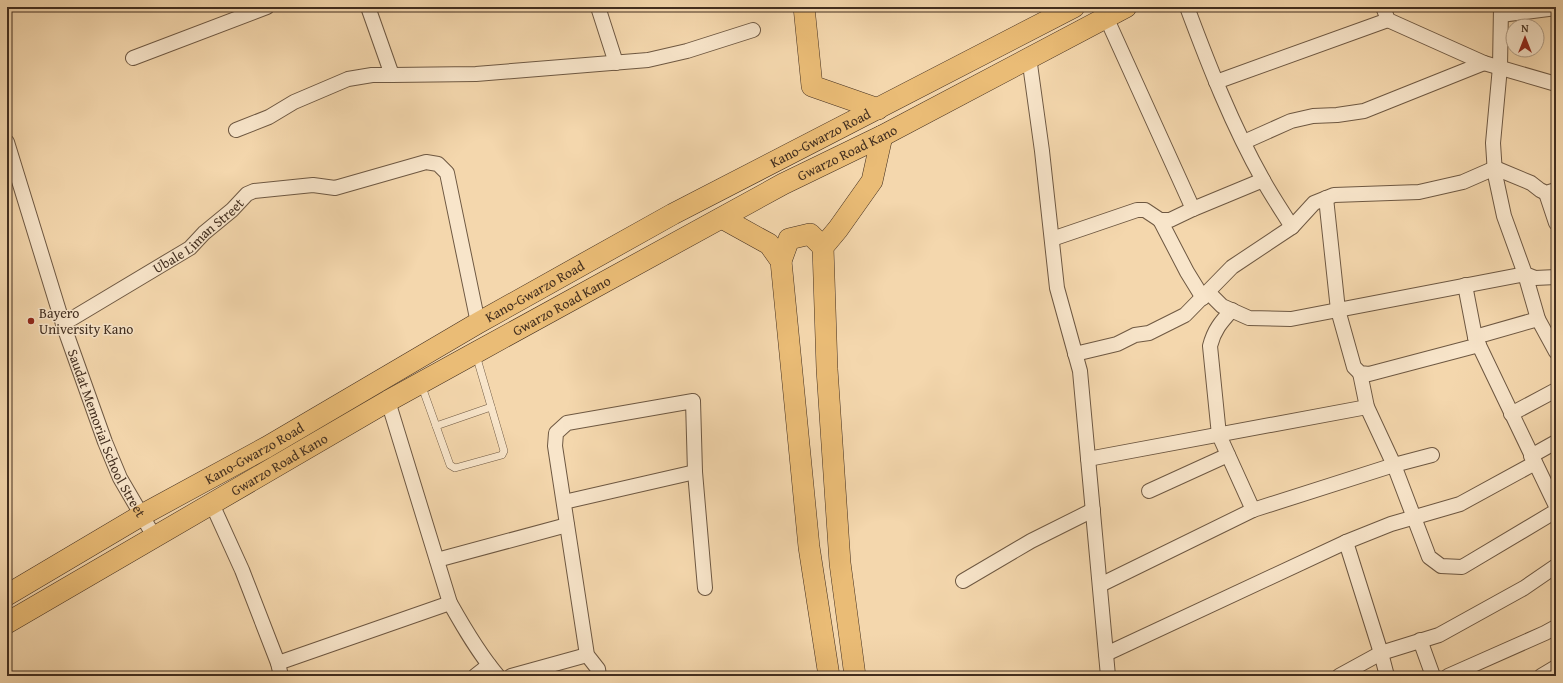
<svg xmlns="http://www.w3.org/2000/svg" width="1563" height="683" viewBox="0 0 1563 683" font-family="'Gentium Book Plus',serif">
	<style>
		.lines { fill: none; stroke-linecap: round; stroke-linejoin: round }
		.service-casing { stroke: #6e5842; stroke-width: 8 }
		.minor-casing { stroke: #6e5842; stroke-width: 16 }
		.primary-casing { stroke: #422e1f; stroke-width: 22 }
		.service { stroke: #f8e5ca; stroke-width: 7 }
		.minor { stroke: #f8e5ca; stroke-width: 14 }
		.primary { stroke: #eabc76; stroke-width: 21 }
		.poi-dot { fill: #8f2418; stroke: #f8e5ca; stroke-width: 1.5 }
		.labels { text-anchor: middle; stroke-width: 3; stroke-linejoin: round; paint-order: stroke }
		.street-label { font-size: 14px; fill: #422e1f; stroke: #f8e5ca }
		.poi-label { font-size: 14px; fill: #422e1f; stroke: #f8e5ca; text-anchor: start }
	</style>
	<rect width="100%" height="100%" fill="#f4d7ad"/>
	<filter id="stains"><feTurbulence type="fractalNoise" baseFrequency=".005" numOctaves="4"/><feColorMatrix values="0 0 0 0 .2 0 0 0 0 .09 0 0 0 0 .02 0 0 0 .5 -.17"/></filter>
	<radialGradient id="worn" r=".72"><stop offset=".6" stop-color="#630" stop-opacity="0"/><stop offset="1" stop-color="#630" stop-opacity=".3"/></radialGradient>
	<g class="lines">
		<defs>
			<g id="service">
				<polyline points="421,384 450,465 455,468 502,455 504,451 476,355"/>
				<polyline points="436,426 491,407"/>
			</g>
			<g id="minor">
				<polyline points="368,7 392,75 476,74 648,60 687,51 753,30"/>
				<polyline points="598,7 616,63"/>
				<path d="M1187,7C1209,66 1232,125 1263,180C1272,196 1282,211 1292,227"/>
				<polyline points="1383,7 1388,20 1484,63 1556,84"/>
				<polyline points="1501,7 1500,67 1493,143 1495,174 1504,216 1525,274 1535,278 1556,277"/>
				<polyline points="1501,15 1556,8"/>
				<polyline points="1106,17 1193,209"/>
				<polyline points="1029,57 1042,151 1057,288 1080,371 1108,676"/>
				<polyline points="133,58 267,7"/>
				<polyline points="1216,82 1388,20"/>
				<polyline points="236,130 269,117 294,102 348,79 372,75 392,75"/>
				<path id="s1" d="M7,142L63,324L105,442L120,478L155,538"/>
				<polyline points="1244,142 1291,121 1313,116 1337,115 1364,111 1484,63"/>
				<polyline points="1546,193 1556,223"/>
				<polyline points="1326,198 1338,310 1354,367 1360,373 1369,374 1479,345"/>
				<polyline points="1160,220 1187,272 1203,298"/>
				<polyline points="1052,239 1137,210 1145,210 1160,220 1170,220 1193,209 1263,180"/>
				<polyline points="1465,285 1475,337 1556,506"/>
				<polyline points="1208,292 1222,306 1249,318 1291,319 1525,274 1538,319 1556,352"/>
				<path d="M1232,310C1221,322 1214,330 1210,346L1219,435L1253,510"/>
				<path id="s2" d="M63,324L190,248L204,233L232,210L247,194L254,191L313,185L335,188L426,162L438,164L447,173L478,323"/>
				<polyline points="1475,337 1538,319"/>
				<polyline points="1075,354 1117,344 1135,335 1149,333 1185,315 1232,267 1292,227 1314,203 1334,195 1419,192 1463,182 1495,168 1531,183 1540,190 1546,193 1556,190"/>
				<polyline points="1360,373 1367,407 1394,465 1429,557 1441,566 1462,567 1556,511"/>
				<path d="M388,401L450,603C464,628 479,654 498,676"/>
				<polyline points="1511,414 1556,390"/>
				<polyline points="1531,456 1556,442"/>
				<polyline points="1088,459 1367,407"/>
				<polyline points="1149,491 1228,455"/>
				<polyline points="564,502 695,472"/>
				<polyline points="212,504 242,570 278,663 281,676"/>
				<polyline points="1346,542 1381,653 1387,676"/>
				<polyline points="437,560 567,525"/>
				<polyline points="963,581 1031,541 1093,510"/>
				<polyline points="1100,585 1253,510 1394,465 1432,455"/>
				<polyline points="1420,640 1433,676"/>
				<polyline points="1106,654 1346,542 1391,524 1460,504 1535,463"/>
				<polyline points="278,663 450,603"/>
				<polyline points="475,676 489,665"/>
				<polyline points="511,676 587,655"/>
				<polyline points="599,676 598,669 587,655 555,446 556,433 567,423 693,401 695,472 705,588"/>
				<polyline points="1339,676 1381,653 1439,635 1524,588 1556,566"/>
				<polyline points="1448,676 1545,633 1556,627"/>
				<polyline points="1541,676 1556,667"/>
			</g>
			<g id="primary">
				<polyline points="804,7 812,86 878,109"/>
				<polyline points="722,218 769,244 781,261 809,547 829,676"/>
				<polyline points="781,261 789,239 810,234 823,247"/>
				<path id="s3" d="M7,595L142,515L267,447L478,323L673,214L1074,7"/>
				<path id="s4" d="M7,623L388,401L475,353L783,184L882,136L1126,7"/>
				<polyline points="855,676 840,563 827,369 823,247 838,229 872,181 882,136"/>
			</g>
		</defs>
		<use href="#service" class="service-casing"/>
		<use href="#minor" class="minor-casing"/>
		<use href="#primary" class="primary-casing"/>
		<use href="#service" class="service"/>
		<use href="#minor" class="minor"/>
		<use href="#primary" class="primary"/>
	</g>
	<circle class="poi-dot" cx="31" cy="321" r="4"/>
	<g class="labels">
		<g class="street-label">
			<text dy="5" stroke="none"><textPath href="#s3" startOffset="933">Kano-Gwarzo Road</textPath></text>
			<text dy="5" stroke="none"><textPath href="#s4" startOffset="963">Gwarzo Road Kano</textPath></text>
			<text dy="5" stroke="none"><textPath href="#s2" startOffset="162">Ubale Liman Street</textPath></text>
			<text dy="5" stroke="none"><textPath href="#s3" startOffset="609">Kano-Gwarzo Road</textPath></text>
			<text dy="5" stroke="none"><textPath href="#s4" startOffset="639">Gwarzo Road Kano</textPath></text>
			<text dy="5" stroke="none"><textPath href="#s1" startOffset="308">Saudat Memorial School Street</textPath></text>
			<text dy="5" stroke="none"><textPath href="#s3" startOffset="285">Kano-Gwarzo Road</textPath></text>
			<text dy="5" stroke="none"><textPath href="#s4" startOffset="315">Gwarzo Road Kano</textPath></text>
		</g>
		<g class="poi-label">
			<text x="39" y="318">Bayero<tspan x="39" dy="16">University Kano</tspan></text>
		</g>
	</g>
	<rect width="1563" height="683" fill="none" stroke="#f4d7ad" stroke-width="24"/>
	<rect x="8" y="8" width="1547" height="667" fill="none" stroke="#422e1f" stroke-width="2"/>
	<rect x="12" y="12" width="1539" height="659" fill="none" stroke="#422e1f"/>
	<g transform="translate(1525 38)"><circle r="19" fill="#f8e5ca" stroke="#af9c86"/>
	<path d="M0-3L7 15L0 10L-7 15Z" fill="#8f2418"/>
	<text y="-6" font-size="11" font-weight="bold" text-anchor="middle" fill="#422e1f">N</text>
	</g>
	<rect width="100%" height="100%" filter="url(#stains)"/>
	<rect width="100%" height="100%" fill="url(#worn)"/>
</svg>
